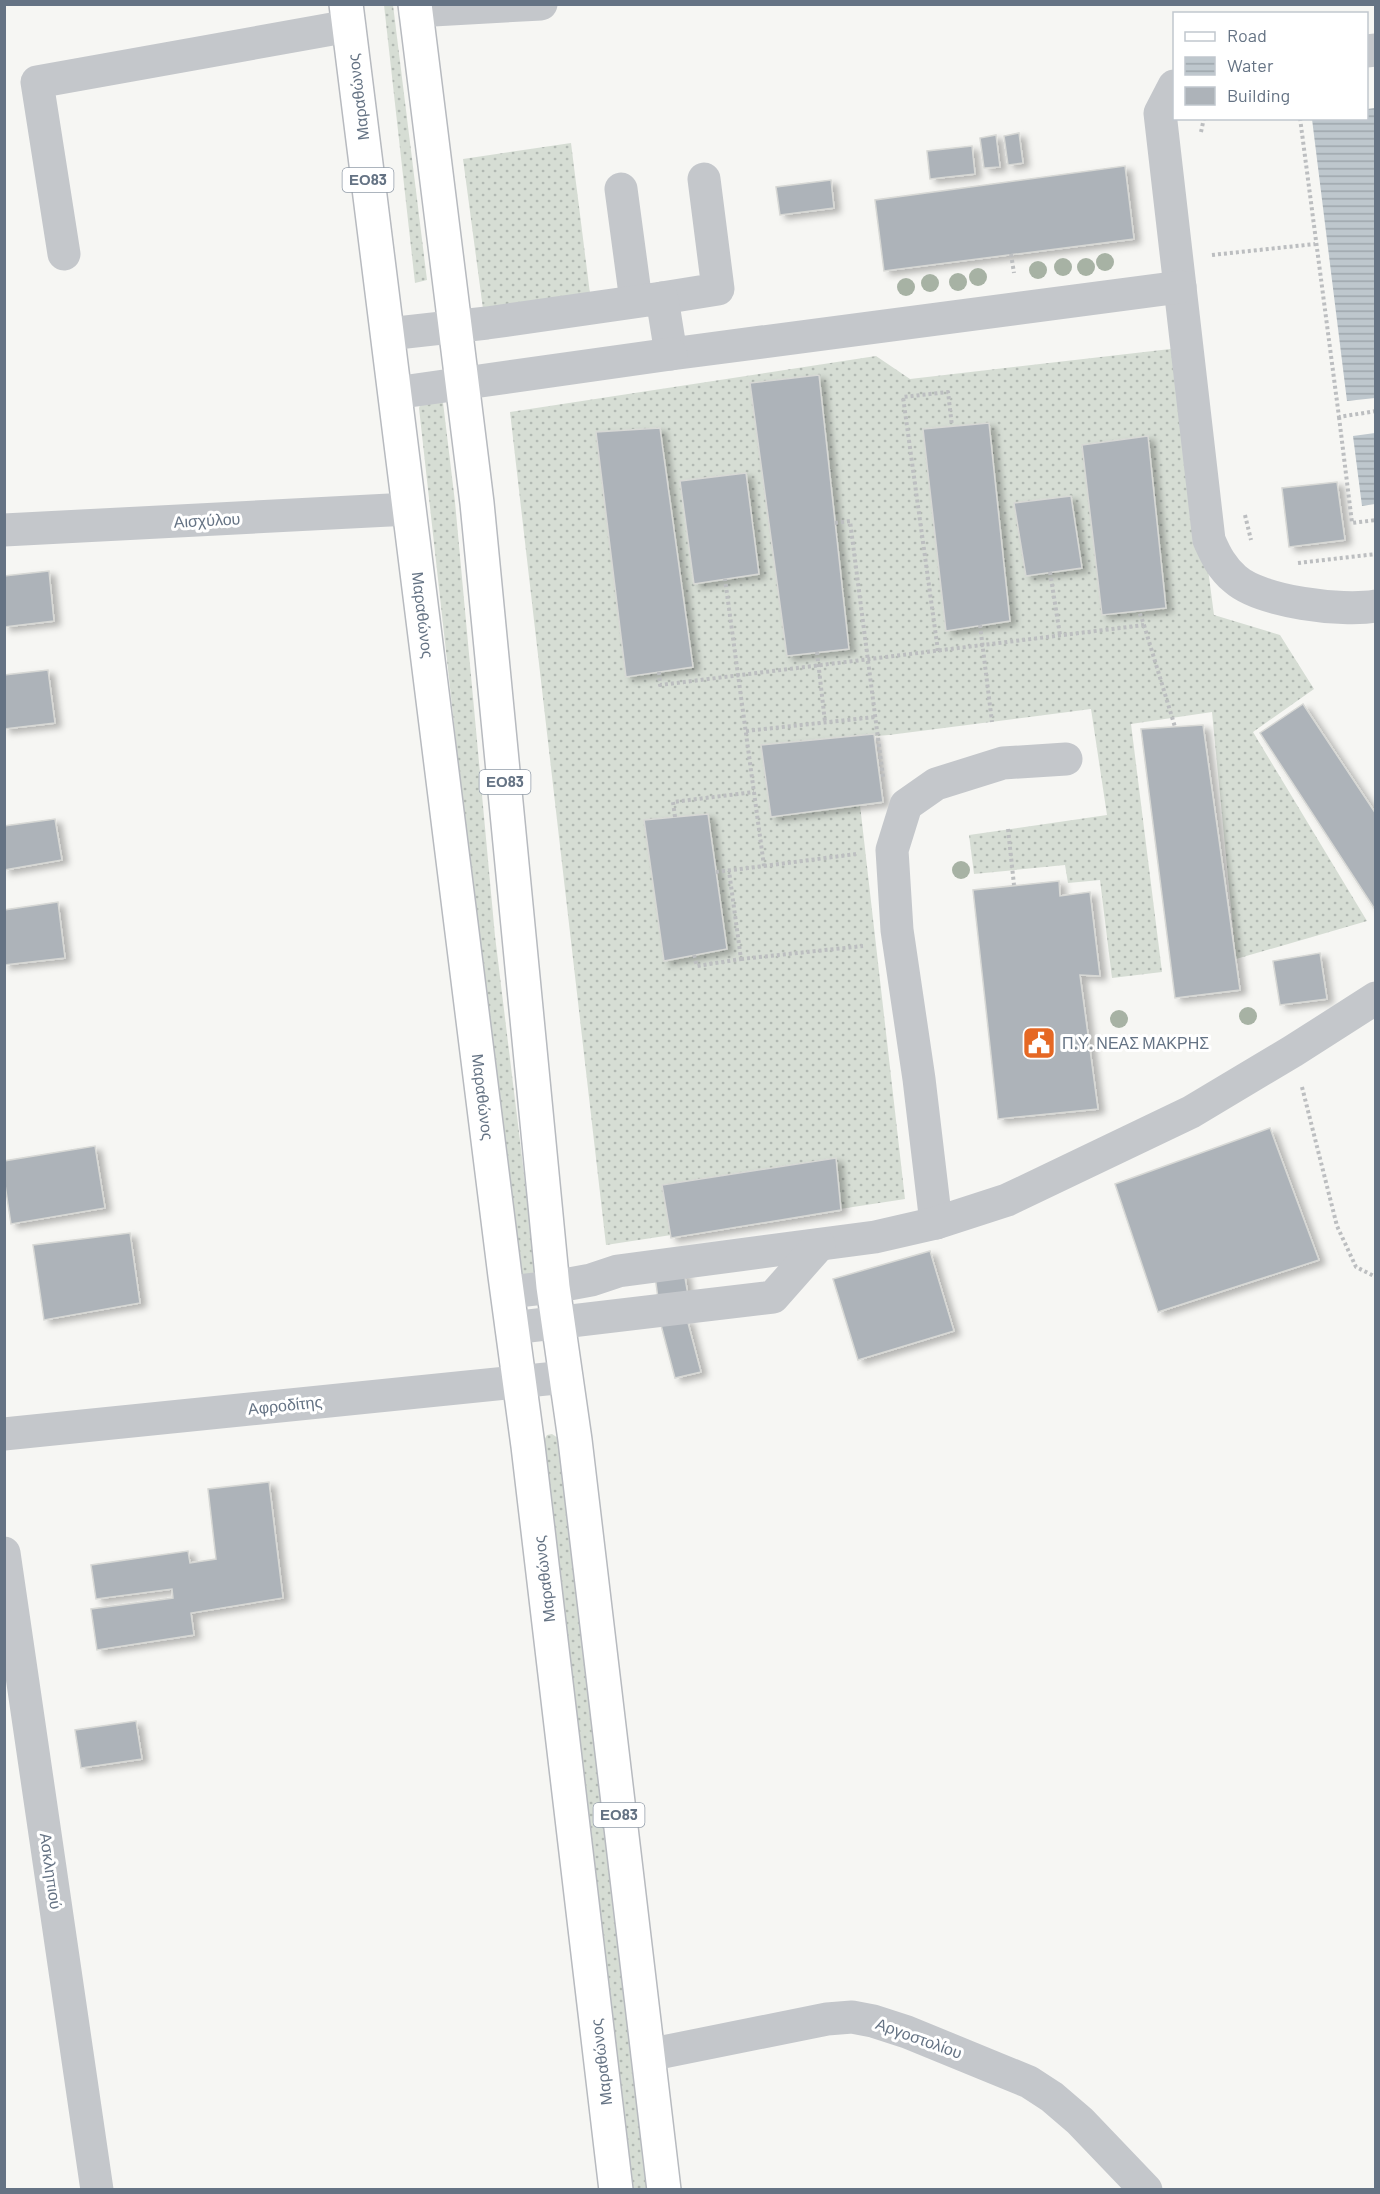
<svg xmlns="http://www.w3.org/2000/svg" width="1380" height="2194" viewBox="0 0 1380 2194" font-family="Barlow,sans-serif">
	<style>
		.grass { fill: url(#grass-dots) }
		.water { fill: url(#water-rules) }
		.building { fill: #adb3b9; stroke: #d7d8d5; stroke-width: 1.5; filter: url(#shadow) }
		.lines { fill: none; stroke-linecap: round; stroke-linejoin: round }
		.major-casing { stroke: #b7babf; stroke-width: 36 }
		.path { stroke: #bcbec0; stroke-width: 4; stroke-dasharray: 3 3; stroke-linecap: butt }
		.minor { stroke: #c4c7cb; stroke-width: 33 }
		.major { stroke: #fff; stroke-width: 33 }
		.tree { fill: #a7b2a4 }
		.labels { text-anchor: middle; stroke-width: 6; stroke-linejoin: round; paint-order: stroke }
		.shield { fill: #fff; stroke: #939da9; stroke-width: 1.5 }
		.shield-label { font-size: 15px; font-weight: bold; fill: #657384 }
		.street-label { font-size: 16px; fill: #657384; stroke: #fff }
		.poi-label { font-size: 16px; fill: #657384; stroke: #fff; text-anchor: start }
	</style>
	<defs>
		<pattern id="grass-dots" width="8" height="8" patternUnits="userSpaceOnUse" patternTransform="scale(1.5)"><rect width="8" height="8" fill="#d6ddd4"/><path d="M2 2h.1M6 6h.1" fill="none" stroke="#b1b8b2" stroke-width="1.8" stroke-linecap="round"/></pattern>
		<pattern id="water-rules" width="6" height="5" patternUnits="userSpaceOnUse" patternTransform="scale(1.5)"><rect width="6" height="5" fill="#bec7cd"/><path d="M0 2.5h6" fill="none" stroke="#9ea6ac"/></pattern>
		<filter id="shadow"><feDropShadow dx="6" dy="4" stdDeviation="3" flood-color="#0004"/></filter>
	</defs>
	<rect width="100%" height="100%" fill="#f6f6f3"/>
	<g class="grass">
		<polygon points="384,5 393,5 427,280 415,283"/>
		<polygon points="571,143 590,294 483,309 463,159"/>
		<polygon points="1179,348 1214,615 1280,635 1314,689 1253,732 1367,921 1236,959 1212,712 1131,724 1162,972 1112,978 1100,880 1068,883 1065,865 974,874 969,835 1107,815 1091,709 889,735 761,745 771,817 860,805 905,1199 606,1245 510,412 876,356 910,379"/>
		<polygon points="442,394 455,502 495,936 536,1272 521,1276 478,940 419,408 423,397"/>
		<polygon points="552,1434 558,1438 648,2189 633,2189 543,1442 547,1435"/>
	</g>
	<g class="water">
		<polygon points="1375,108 1375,398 1347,401 1312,119 1366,118 1367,109"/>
		<polygon points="1375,433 1375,504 1362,506 1353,436"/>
	</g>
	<g class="building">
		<polygon points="1019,133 1023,163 1008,165 1004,136"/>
		<polygon points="996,135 1000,167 984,168 980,138"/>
		<polygon points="972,146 975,174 930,179 927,151"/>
		<polygon points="1125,166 1134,239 884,271 875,200"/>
		<polygon points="831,180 834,208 780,215 776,187"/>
		<polygon points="819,375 849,649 787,656 750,383"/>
		<polygon points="989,423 1010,621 946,631 923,429"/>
		<polygon points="660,428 693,667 626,677 596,432"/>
		<polygon points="1148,436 1166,608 1102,615 1082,445"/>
		<polygon points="746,473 759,574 694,584 680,481"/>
		<polygon points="1337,482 1345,540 1289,547 1282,488"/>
		<polygon points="1071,496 1082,568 1026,576 1014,503"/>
		<polygon points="49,571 54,621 4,627 4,576"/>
		<polygon points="48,670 55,723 4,729 4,675"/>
		<polygon points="1303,704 1376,814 1376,906 1374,908 1260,733"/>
		<polygon points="1203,725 1240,990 1175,998 1141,729"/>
		<polygon points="874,734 883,802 771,817 761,745"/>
		<polygon points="708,814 727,949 664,961 644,820"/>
		<polygon points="55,819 62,860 4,870 4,826"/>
		<polygon points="1059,881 1060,896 1090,892 1100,976 1080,975 1098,1109 998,1119 973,890"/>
		<polygon points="58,902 65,958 4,965 4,910"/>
		<polygon points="1320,953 1327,999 1280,1005 1273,961"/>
		<polygon points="1270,1128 1319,1260 1158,1312 1115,1184"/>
		<polygon points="95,1146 105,1208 11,1224 4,1178 4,1161"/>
		<polygon points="836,1158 841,1210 671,1238 662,1185"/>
		<polygon points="130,1233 140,1303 44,1320 33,1245"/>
		<polygon points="930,1251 954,1331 858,1360 833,1279"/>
		<polygon points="684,1272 688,1295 658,1298 655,1276"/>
		<polygon points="687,1319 701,1372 675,1378 661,1325"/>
		<polygon points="269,1482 283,1598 191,1613 194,1635 97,1650 91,1609 173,1598 172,1589 96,1599 91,1565 188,1551 190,1563 216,1559 208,1489"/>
		<polygon points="136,1721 142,1759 81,1768 75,1730"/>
	</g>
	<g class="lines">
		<defs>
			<g id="major">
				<polyline points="346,4 505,1276 528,1446 616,2190"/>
				<polyline points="415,4 477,503 553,1287 575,1440 664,2190"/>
			</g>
		</defs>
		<use href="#major" class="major-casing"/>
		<g class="path">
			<polyline points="1300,118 1339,417 1376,411"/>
			<polyline points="1201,132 1204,118"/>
			<polyline points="1011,254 1014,273"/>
			<polyline points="1212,255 1315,244"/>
			<polyline points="1339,417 1352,523 1376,520"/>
			<polyline points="1245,515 1251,540"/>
			<polyline points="835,523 850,521 883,777"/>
			<polyline points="1298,563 1376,554"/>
			<polyline points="1050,572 1060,635"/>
			<polyline points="980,625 992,722"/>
			<polyline points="1144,625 1175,727"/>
			<polyline points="938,651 903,397 948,392 952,426"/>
			<polyline points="817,652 825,722"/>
			<polyline points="659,672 660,685 1144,625 1139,611"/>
			<polyline points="746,731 875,717"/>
			<polyline points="675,817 673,802 754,792"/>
			<polyline points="1008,829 1014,885"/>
			<polyline points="764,866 856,854"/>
			<polyline points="716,872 764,866 725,579"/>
			<polyline points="694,955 697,966 741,959 729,871"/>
			<polyline points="741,959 863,946"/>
			<polyline points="1302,1087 1337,1226 1356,1267 1376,1277"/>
		</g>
		<g class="minor">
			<polyline points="415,11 541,4"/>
			<polyline points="1366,51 1376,50"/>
			<path d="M1174,86L1160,113L1209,540C1216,556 1222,568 1235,579C1261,602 1342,612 1376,606"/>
			<polyline points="621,189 636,301"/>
			<polyline points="64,254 37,82 349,26"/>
			<polyline points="662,298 718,289 704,179"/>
			<polyline points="388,334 487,323 662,298 671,354 1180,287"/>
			<polyline points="395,393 671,354"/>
			<polyline points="4,530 409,509"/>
			<polyline points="936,1223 919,1079 897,930 892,850 906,805 936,784 1003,763 1066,759"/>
			<polyline points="508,1292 553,1287 591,1280 618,1271 875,1237 936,1223 1007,1200 1191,1112 1293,1051 1376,998"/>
			<polyline points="512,1328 773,1297 819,1245"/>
			<polyline points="4,1434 566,1377"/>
			<polyline points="4,1553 97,2190"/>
			<polyline points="648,2055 827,2019 852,2017 873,2021 907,2032 1029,2082 1052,2097 1080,2121 1146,2190"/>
		</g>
		<use href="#major" class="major"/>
	</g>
	<g class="tree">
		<circle cx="1105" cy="262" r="9"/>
		<circle cx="1063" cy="267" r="9"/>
		<circle cx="1086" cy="267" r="9"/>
		<circle cx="1038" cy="270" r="9"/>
		<circle cx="978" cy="277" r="9"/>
		<circle cx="958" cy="282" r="9"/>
		<circle cx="930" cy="283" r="9"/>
		<circle cx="906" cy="287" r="9"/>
		<circle cx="961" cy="870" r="9"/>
		<circle cx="1248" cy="1016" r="9"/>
		<circle cx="1119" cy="1019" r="9"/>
	</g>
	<defs>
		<symbol id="civic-square" viewBox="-11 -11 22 22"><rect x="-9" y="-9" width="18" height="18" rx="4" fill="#e56824" stroke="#fff"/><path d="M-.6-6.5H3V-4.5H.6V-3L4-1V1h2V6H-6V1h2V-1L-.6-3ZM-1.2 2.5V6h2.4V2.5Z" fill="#fff"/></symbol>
	</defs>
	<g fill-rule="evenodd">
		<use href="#civic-square" x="1020" y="1024" width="38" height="38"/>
	</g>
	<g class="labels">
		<g class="shield">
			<rect x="342.5" y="168" width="51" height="24" rx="4.5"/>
			<rect x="479.5" y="770" width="51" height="24" rx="4.5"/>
			<rect x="593.5" y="1803" width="51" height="24" rx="4.5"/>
		</g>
		<g class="shield-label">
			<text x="368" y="185">ΕΟ83</text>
			<text x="505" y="787">ΕΟ83</text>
			<text x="619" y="1820">ΕΟ83</text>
		</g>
		<g class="street-label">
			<text transform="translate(358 97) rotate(-97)" y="6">Μαραθώνος</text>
			<text transform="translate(207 520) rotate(-3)" y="6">Αισχύλου</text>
			<text transform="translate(423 615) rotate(83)" y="6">Μαραθώνος</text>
			<text transform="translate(483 1097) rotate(83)" y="6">Μαραθώνος</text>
			<text transform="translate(285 1405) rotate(-6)" y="6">Αφροδίτης</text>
			<text transform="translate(544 1579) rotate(-97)" y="6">Μαραθώνος</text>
			<text transform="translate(51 1871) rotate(82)" y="6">Ασκληπιού</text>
			<text transform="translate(919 2038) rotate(20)" y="6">Αργοστολίου</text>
			<text transform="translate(601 2062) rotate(-97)" y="6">Μαραθώνος</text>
		</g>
		<g class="poi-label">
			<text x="1062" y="1049">Π.Υ. ΝΕΑΣ ΜΑΚΡΗΣ</text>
		</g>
	</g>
	<rect width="1380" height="2194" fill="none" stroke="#657384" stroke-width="12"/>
	<rect x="1173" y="12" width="195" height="108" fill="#ffffff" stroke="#c1c7ce" stroke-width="1.5"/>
	<rect x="1185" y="32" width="30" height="9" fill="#ffffff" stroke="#c1c7ce" stroke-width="1.5"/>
	<text x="1227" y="42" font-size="18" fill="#657384">Road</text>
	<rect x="1185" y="57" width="30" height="18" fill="url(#water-rules)" stroke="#c1c7ce" stroke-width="1.5"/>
	<text x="1227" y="72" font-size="18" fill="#657384">Water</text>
	<rect x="1185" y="87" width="30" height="18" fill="#adb3b9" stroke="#c1c7ce" stroke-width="1.5"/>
	<text x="1227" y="102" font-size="18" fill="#657384">Building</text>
</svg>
